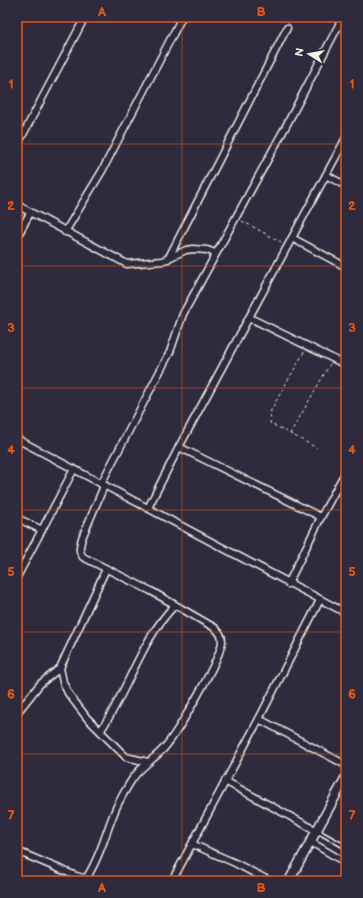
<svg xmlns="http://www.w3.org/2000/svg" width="363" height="898" viewBox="0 0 363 898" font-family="'Balsamiq Sans',sans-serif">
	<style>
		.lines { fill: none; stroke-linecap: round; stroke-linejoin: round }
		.service-casing { stroke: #f4f1e8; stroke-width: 6 }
		.minor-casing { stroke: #f4f1e8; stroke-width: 9 }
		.tertiary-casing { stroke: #f4f1e8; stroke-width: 11 }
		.path { stroke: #f4f1e8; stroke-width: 1; stroke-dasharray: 3 3; stroke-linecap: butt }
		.service { stroke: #2f2a3d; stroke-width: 3 }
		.minor { stroke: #2f2a3d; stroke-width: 6 }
		.tertiary { stroke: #2f2a3d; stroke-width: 8 }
		.grid { fill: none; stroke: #e8590c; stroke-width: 1; stroke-opacity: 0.55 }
		.neatline { fill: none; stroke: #e8590c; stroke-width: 1.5 }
		.grid-label { font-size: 13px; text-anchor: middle; font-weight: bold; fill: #e8590c }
	</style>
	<rect width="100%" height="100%" fill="#2f2a3d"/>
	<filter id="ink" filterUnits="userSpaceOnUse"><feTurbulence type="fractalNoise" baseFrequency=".025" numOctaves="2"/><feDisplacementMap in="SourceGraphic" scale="8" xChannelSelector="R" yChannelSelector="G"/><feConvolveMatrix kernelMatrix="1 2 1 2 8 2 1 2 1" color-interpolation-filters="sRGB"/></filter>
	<g filter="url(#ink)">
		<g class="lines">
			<defs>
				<polyline id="service" points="317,831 346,847"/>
				<g id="minor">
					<polyline points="17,146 85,17"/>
					<polyline points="326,175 346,186"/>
					<polyline points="17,205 127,264 162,261 186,250 193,249 207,250 215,253"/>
					<polyline points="65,232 102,171 182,17"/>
					<polyline points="17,237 30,213"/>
					<polyline points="292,238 346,267"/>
					<polyline points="168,259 287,28"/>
					<polyline points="250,318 346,365"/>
					<polyline points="17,439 346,613"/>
					<polyline points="179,447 321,517"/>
					<polyline points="101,484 170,352 183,314 286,126 343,17"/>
					<polyline points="148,508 179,447 346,138"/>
					<polyline points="17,518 42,530"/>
					<polyline points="17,577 74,469"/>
					<polyline points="288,584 321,517 346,471"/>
					<polyline points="60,668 63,682 68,693 87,718 126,757 148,762"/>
					<polyline points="17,713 40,684 60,668 106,569"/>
					<polyline points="259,719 346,765"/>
					<path d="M101,730C129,689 140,641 175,605"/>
					<polyline points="225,781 317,831"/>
					<polyline points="311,842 346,863"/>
					<polyline points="192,844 235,863 270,881"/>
					<path d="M17,851L76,876L83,878L87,877C100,857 105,835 114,813C118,802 125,791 131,781C140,766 154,760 165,747C177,733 222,657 222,641C222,635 219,632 215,628L151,591L83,557C78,551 80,546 82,538L104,486"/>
					<polyline points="172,881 259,719 320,600"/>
				</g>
				<polyline id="tertiary" points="289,881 346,777"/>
			</defs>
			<use href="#service" class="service-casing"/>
			<use href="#minor" class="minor-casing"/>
			<use href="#tertiary" class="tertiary-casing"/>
			<g class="path">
				<polyline points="291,22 294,17"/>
				<polyline points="242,221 281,242"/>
				<polyline points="304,352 271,410 270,423 317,448"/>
				<polyline points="290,434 330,364"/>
			</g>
			<use href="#service" class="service"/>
			<use href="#minor" class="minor"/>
			<use href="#tertiary" class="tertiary"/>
		</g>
	</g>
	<path class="grid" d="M182,17V881M17,144H346M17,266H346M17,388H346M17,510H346M17,632H346M17,754H346"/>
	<rect width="363" height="898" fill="none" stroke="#2f2a3d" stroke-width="44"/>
	<g transform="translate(309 54) rotate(281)" stroke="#2f2a3d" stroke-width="3" paint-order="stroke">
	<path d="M0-3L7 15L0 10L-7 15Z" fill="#f4f1e8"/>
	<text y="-6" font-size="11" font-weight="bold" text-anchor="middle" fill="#f4f1e8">N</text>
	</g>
	<rect x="22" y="22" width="319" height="854" class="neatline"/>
	<g class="grid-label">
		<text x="102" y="16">A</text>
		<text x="261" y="16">B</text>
		<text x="11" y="88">1</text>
		<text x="352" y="88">1</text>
		<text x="11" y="210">2</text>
		<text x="352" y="210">2</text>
		<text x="11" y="332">3</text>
		<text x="352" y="332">3</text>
		<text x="11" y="454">4</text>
		<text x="352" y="454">4</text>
		<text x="11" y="576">5</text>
		<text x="352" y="576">5</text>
		<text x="11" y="698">6</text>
		<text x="352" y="698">6</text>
		<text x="11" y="820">7</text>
		<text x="352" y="820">7</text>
		<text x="102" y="892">A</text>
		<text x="261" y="892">B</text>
	</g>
</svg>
